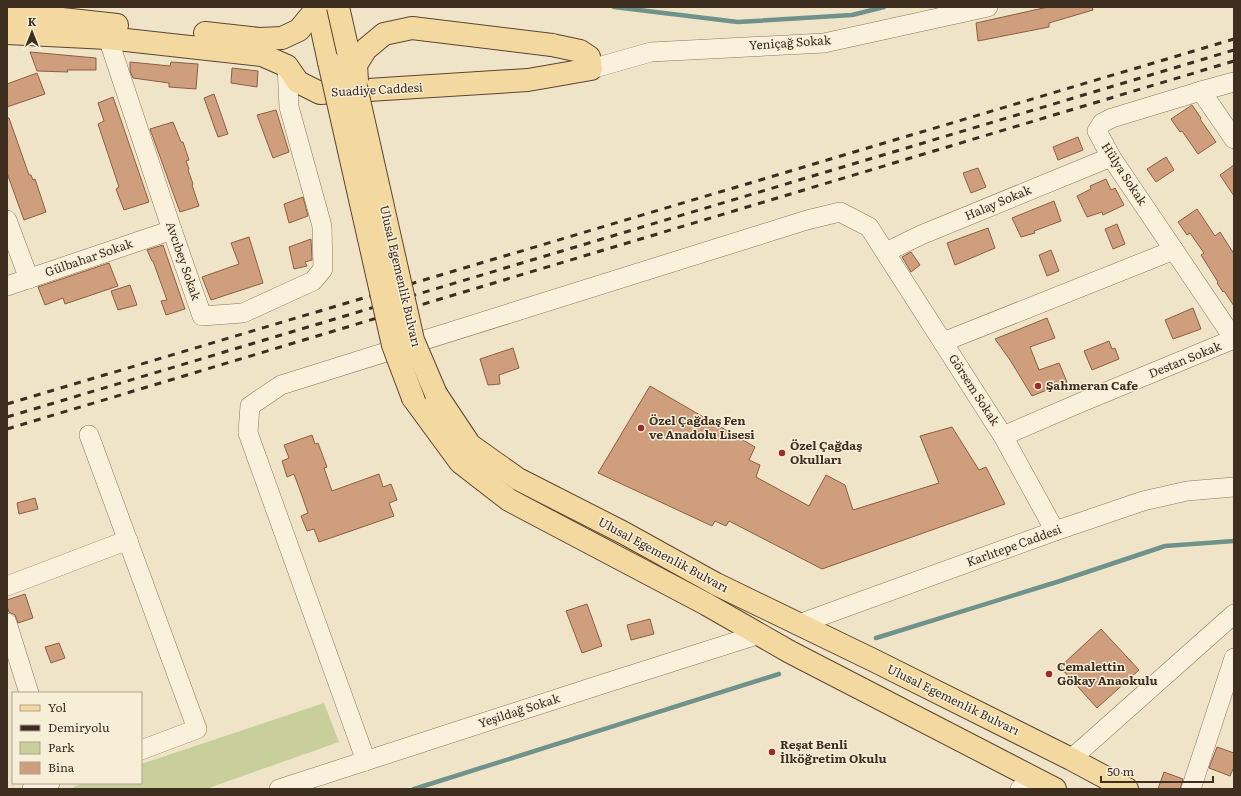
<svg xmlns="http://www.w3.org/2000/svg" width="1241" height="796" viewBox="0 0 1241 796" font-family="Literata,serif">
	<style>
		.green { fill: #c9cf9b }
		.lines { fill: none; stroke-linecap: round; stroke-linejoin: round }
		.stream { stroke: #6f938a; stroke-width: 4.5 }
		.building { fill: #cf9f7d; stroke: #8d5f41 }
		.minor-casing { stroke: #8d765c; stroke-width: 20 }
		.major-casing { stroke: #5b4430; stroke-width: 24 }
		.minor { stroke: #faf1dc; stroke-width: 19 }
		.major { stroke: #f3d9a0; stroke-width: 22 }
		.rail { stroke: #3d2e20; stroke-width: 3; stroke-dasharray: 7 7; stroke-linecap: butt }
		.major-bridge-casing { stroke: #5b4430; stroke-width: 24; stroke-linecap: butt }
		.major-bridge { stroke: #f3d9a0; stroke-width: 22 }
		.poi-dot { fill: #9e2a2b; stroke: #f7eed8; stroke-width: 1.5 }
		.labels { text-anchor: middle; stroke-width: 3; stroke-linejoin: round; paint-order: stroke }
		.street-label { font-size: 12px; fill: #3d2e20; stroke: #f7eed8 }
		.poi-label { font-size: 12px; font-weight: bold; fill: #3d2e20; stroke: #f7eed8; text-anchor: start }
	</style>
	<rect width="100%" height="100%" fill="#f0e4c8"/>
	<polygon class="green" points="324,703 339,742 206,789 74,789 73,787 84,783 141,783 141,764"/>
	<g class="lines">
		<g class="stream">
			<polyline points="614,7 738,22 852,15 884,7"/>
			<polyline points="876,638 1060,581 1165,546 1234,541"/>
			<polyline points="414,789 779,674"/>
		</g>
	</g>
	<g class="building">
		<polygon points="1048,7 1092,7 1093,10 1049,23 1049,27 978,41 976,23"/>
		<polygon points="30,52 96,58 96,70 67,70 68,72 37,71"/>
		<polygon points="130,62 170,66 171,62 198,64 196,89 169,87 169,83 133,78 130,71"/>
		<polygon points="232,68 258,71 257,87 231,83"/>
		<polygon points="37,73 45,94 7,107 7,84"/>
		<polygon points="214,94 228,134 218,137 204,98"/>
		<polygon points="113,97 149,202 124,210 116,189 119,187 98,124 104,121 98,103"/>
		<polygon points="1192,105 1201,118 1200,119 1216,142 1198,154 1182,131 1180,132 1171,119"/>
		<polygon points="276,110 289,152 273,158 257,115"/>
		<polygon points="7,118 9,118 29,175 31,175 33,180 35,179 46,212 24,220 7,173"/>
		<polygon points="173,122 181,142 183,142 189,160 186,161 189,169 188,170 193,184 192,185 199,206 180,212 150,129"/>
		<polygon points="1078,137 1083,150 1058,160 1053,147"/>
		<polygon points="1166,157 1174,170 1156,182 1147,169"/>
		<polygon points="1234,165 1234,196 1220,175"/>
		<polygon points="978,168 986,187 971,193 963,173"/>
		<polygon points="1106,179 1111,190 1115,188 1124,205 1103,215 1102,212 1087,217 1077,196 1091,189 1090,186"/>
		<polygon points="303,197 308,216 289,223 284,204"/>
		<polygon points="1054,201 1061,221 1034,231 1035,233 1021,237 1012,218"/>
		<polygon points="1197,209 1215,236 1220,232 1234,254 1234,306 1224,291 1223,292 1217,283 1218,282 1201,255 1204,253 1190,233 1187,235 1178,222"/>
		<polygon points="1117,224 1125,244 1113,249 1105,229"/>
		<polygon points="988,228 995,248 955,265 947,243"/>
		<polygon points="249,237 263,283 211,300 202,277 239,264 231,243"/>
		<polygon points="311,239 312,260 305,262 307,266 294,269 289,247"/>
		<polygon points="163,245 185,309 166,315 161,301 167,300 153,261 152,261 147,250"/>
		<polygon points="1051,250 1059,271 1047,276 1039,255"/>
		<polygon points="911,252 920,265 911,272 902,257"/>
		<polygon points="109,263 118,286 65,304 63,298 45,305 38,287"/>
		<polygon points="130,285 137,305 118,310 111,291"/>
		<polygon points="1193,308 1201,329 1173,339 1165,320"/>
		<polygon points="1047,318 1055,338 1030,347 1039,370 1059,363 1067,382 1032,396 1010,360 995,339"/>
		<polygon points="1109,341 1112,349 1115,348 1119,359 1092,370 1084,351"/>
		<polygon points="513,348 519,368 499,375 500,384 488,385 480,359"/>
		<polygon points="650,386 755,447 749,460 760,465 756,477 809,506 826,475 845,485 853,510 939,483 920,436 952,427 979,470 986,467 1005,504 822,569 729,521 726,526 715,521 712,526 598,473"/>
		<polygon points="312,435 315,444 318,443 327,467 324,468 332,491 379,474 383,487 391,484 397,500 389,503 394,516 319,542 314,529 307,531 301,516 308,513 301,493 294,474 287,477 282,461 289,458 284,445"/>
		<polygon points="35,498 38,509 19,514 17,503"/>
		<polygon points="25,594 33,618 18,623 15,615 9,612 7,606 7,600"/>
		<polygon points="587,604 602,646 582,653 566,611"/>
		<polygon points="650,619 654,634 631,640 627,625"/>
		<polygon points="1101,629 1139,670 1097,708 1060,667"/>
		<polygon points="59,643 65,658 51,663 45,647"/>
		<polygon points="1217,747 1234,753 1234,767 1230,776 1209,768"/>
		<polygon points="1164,772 1183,779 1180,789 1158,789"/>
	</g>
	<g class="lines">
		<defs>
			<g id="minor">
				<polyline points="108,38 172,230 202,316 243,313 313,281 323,269 322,226 289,107 287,66"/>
				<polyline points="591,69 651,52 824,43 988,7"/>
				<polyline points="1234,82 1201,91 1112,118 1102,123 1097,131 1111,157 1234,339"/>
				<polyline points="1201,91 1234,139"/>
				<polyline points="7,220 29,279"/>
				<polyline points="886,252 921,235 1111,157"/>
				<polyline points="7,286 172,230"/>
				<polyline points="943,342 1174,250"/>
				<polyline points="89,435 197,729 141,750"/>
				<polyline points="1003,436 1082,402 1234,339"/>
				<polyline points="7,586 128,540"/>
				<polyline points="7,623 29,693"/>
				<polyline points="799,624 1055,531 1143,501 1187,491 1234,487"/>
				<polyline points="1071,759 1234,614"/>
				<polyline points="366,761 248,433 250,406 281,385 807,220 840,212 869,227 1003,436 1055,531"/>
				<polyline points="32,789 50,783"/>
				<polyline points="279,789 609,682 760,634"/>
				<polyline points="1020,789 1035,778"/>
				<polyline points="1191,789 1234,658"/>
			</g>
			<g id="major">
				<polyline points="317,7 329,62"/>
				<polyline points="7,13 117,25"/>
				<polyline points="7,33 108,38 262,55 287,66 298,82 320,93 528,80 591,69 589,57 580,51 552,45"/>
				<polyline points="205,33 259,39 282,38 299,30 317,8"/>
				<polyline points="436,394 470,445 518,479 624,533 716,584 873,660 1071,759 1127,789"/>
				<polyline points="413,398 460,462 509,500 706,604 790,652 1055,789"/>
			</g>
		</defs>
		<use href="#minor" class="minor-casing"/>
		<use href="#major" class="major-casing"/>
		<use href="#minor" class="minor"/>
		<use href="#major" class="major"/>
		<g class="rail">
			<polyline points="7,404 1234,39"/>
			<polyline points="7,417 1234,50"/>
			<polyline points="7,429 1234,61"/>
		</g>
		<defs>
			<g id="major-bridge">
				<polyline points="338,7 413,340 436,394"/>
				<polyline points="329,62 393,345 413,398"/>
				<polyline points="357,81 356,65 366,49 384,34 412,28 552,45"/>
			</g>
		</defs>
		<use href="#major-bridge" class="major-bridge-casing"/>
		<use href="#major-bridge" class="major-bridge"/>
	</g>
	<g class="poi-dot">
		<circle cx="1038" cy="386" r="4"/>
		<circle cx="641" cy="428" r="4"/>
		<circle cx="782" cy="453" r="4"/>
		<circle cx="1049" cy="674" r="4"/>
		<circle cx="772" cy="752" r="4"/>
	</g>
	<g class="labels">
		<g class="street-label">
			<text transform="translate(790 43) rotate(-4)" y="4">Yeniçağ Sokak</text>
			<text transform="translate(377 90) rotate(-3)" y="4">Suadiye Caddesi</text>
			<text transform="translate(1124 174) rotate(57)" y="4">Hülya Sokak</text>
			<text transform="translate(998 203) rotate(-23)" y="4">Halay Sokak</text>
			<text transform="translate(89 258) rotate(-19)" y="4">Gülbahar Sokak</text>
			<text transform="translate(183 261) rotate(71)" y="4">Avcıbey Sokak</text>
			<text transform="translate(400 276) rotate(77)" y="4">Ulusal Egemenlik Bulvarı</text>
			<text transform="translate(1185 360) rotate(-22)" y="4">Destan Sokak</text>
			<text transform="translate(974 390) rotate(57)" y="4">Görsem Sokak</text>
			<text transform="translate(1014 546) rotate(-20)" y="4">Karlıtepe Caddesi</text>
			<text transform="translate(663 555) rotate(28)" y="4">Ulusal Egemenlik Bulvarı</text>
			<text transform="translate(953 700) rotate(26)" y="4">Ulusal Egemenlik Bulvarı</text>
			<text transform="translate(519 711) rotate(-18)" y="4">Yeşildağ Sokak</text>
		</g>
		<g class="poi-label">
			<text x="1046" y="390">Şahmeran Cafe</text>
			<text x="649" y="425">Özel Çağdaş Fen<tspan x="649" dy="14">ve Anadolu Lisesi</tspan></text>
			<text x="790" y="450">Özel Çağdaş<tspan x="790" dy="14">Okulları</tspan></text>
			<text x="1057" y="671">Cemalettin<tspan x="1057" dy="14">Gökay Anaokulu</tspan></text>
			<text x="780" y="749">Reşat Benli<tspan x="780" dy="14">İlköğretim Okulu</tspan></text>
		</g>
	</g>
	<rect width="1241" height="796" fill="none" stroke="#3d2e20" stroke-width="16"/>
	<rect x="12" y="692" width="130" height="92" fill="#f7eed8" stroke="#ada18e"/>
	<rect x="20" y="705" width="20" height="6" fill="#f3d9a0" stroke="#ada18e"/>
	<text x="48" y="712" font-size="12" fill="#3d2e20">Yol</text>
	<rect x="20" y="725" width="20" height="6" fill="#3d2e20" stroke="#ada18e"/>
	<text x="48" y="732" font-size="12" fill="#3d2e20">Demiryolu</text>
	<rect x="20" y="742" width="20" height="12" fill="#c9cf9b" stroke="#ada18e"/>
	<text x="48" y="752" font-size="12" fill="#3d2e20">Park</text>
	<rect x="20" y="762" width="20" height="12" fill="#cf9f7d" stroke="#ada18e"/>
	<text x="48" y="772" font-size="12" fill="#3d2e20">Bina</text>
	<g transform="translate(32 32)" stroke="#f7eed8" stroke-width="3" paint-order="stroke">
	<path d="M0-3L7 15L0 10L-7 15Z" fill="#3d2e20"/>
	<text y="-6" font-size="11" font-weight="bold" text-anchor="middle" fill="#3d2e20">K</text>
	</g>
	<path d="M1101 776v6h112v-6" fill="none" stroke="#3d2e20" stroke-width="2"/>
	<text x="1107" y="776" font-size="12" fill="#3d2e20" stroke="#f7eed8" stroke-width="3" paint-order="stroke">50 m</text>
</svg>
